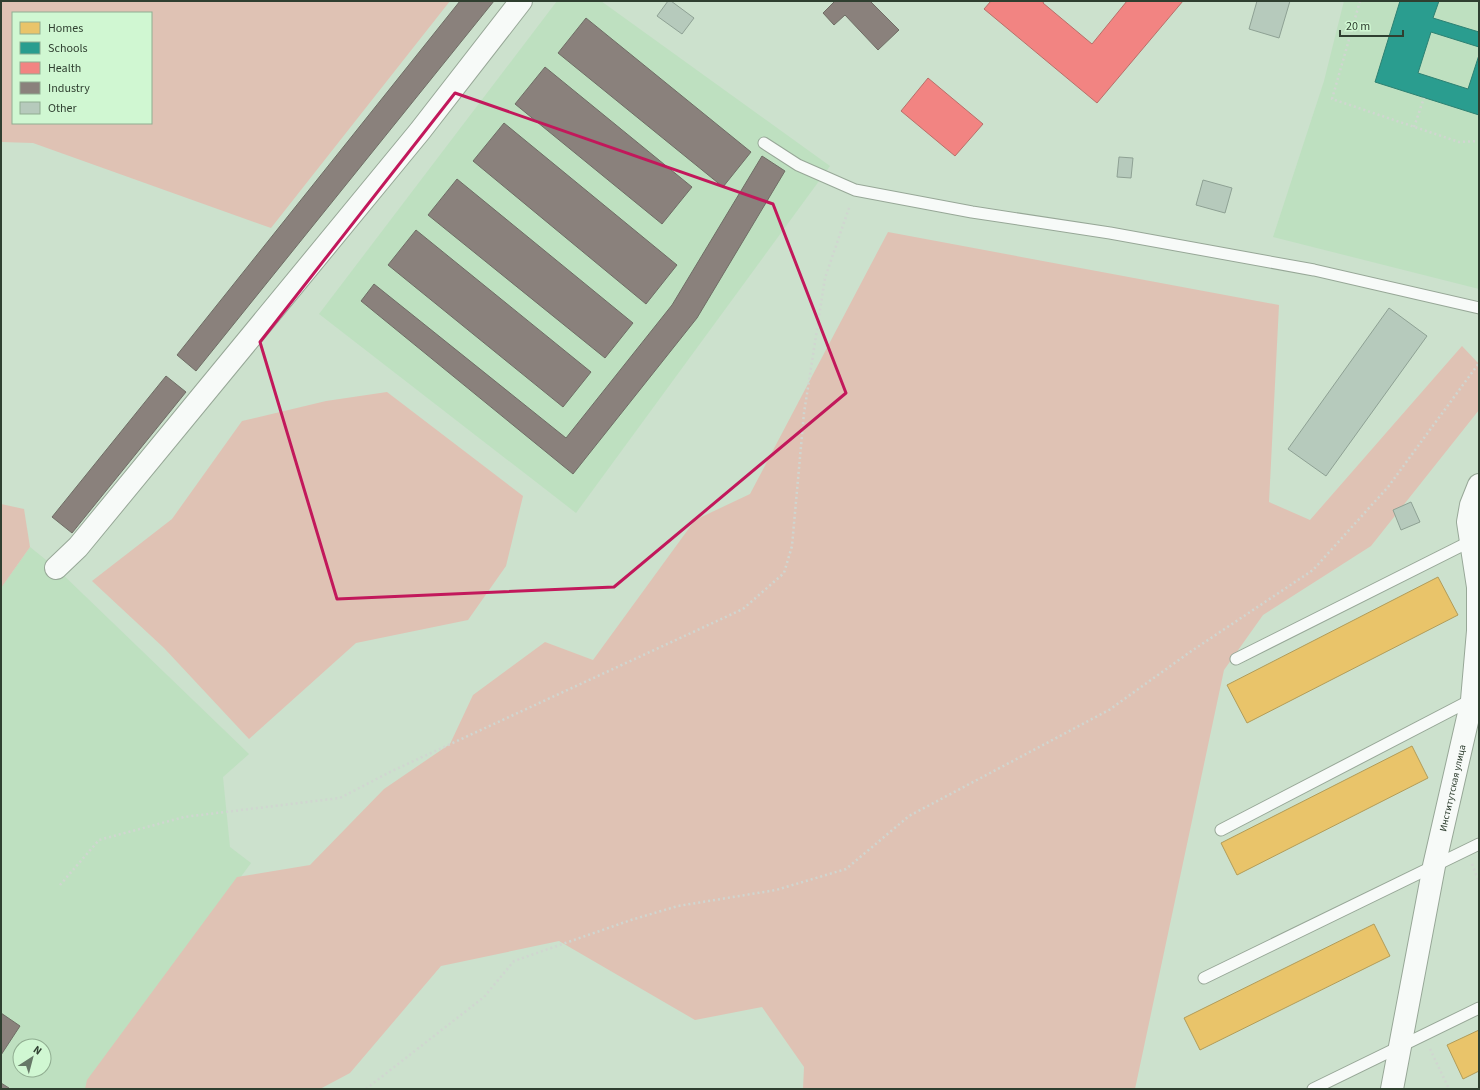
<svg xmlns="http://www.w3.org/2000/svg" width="1480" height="1090" viewBox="0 0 1480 1090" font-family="'Source Sans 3',sans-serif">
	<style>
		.built { fill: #bee0c0; fill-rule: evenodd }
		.green { fill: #dfc2b4; fill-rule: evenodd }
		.homes { fill: #e9c46a; stroke: #b19c59 }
		.schools { fill: #2a9d8f; stroke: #2c8172 }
		.health { fill: #f28482; stroke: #b86f69 }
		.industry { fill: #8a817c; stroke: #6f6d65 }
		.building { fill: #b6cabc; stroke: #8ea194 }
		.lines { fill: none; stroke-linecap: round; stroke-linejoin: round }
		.service-casing { stroke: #97a797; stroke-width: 13 }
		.minor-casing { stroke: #97a797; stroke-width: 24 }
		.path { stroke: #d0d6d0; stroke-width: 2.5; stroke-dasharray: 2 3; stroke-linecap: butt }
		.service { stroke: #f7faf8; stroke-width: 11 }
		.minor { stroke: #f7faf8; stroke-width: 22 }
		.marked { fill: none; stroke: #c2185b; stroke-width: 3; stroke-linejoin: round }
		.labels { text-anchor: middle; stroke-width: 4; stroke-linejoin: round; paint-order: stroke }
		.street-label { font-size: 10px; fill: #2f3f30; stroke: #d0f7d2 }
	</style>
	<rect width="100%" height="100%" fill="#cce1cd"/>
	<g class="built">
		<polygon points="557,1 601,1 830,166 576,513 319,314"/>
		<polygon points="1344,1 1479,1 1479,289 1273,237 1324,81"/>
		<path d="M30,547L56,568L249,754L223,777L230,847L251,863L88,1085L87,1089H1V588ZM20,1046H44V1070H20Z"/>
	</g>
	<g class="green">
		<path d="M1,1H450L271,228L33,143L1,142ZM13,13H151V123H13Z"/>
		<polygon points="888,232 1279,305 1269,502 1310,520 1462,346 1479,364 1479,410 1371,546 1263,615 1224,670 1135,1089 803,1089 804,1067 762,1007 695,1020 559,941 441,966 350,1073 320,1089 85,1089 87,1080 237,877 310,865 384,789 450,744 473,695 545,642 593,660 695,520 750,494"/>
		<polygon points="387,392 523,496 506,566 468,620 356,643 249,739 164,648 92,581 172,519 242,421 326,401"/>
		<polygon points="1,504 24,509 30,547 1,588"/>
	</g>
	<g class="homes">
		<polygon points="1438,577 1458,615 1247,723 1227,685"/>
		<polygon points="1412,746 1428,778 1237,875 1221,843"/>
		<polygon points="1374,924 1390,956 1200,1050 1184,1018"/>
		<polygon points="1479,1030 1479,1071 1463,1079 1447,1045"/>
	</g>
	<polygon class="schools" points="1400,1 1439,1 1433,18 1479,32 1479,47 1431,32 1418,73 1468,89 1479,55 1479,115 1375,82"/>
	<g class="health">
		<polygon points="991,1 1044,1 1043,3 1092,44 1127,1 1183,1 1097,103 984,9"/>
		<polygon points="928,78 983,124 955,156 901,111"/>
	</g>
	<g class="industry">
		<polygon points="460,1 494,1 196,371 177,355"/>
		<polygon points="835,1 870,1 899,30 878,50 845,15 834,25 823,13"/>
		<polygon points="586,18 751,152 723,187 558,53"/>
		<polygon points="545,67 692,187 662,224 515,104"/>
		<polygon points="504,123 677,265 646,304 473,161"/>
		<polygon points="762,156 785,171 697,318 573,474 361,301 374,284 566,438 672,305"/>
		<polygon points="457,179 633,323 605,358 428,215"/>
		<polygon points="416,230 591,372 563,407 388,265"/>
		<polygon points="166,376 186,392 72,533 52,517"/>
		<polygon points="1,1013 20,1026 1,1055"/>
		<polygon points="1,1083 9,1088 8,1089 1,1089"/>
	</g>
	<g class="building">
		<polygon points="668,1 671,1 694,18 682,34 657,16"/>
		<polygon points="1257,1 1290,1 1279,38 1249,29"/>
		<polygon points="1119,157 1133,158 1131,178 1117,177"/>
		<polygon points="1203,180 1232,188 1225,213 1196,205"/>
		<polygon points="1389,308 1427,336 1326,476 1288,449"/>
		<polygon points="1411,502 1420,522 1401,530 1393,510"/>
	</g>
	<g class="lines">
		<defs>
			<g id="service">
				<polyline points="764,143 798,165 855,190 972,212 1110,233 1314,270 1479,308"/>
				<polyline points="1236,659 1473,540"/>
				<polyline points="1221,830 1471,700"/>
				<polyline points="1204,978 1479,844"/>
				<polyline points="1313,1089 1479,1008"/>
			</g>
			<g id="minor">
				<polyline points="56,568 78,547 420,131 521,1"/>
				<path id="s1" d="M1392,1089L1434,866L1472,700L1478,631V587L1468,522L1471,505L1479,485"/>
			</g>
		</defs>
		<use href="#service" class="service-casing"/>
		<use href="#minor" class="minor-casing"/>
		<g class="path">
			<polyline points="1360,1 1332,99 1459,142 1479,141"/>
			<polyline points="1414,127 1424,98"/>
			<polyline points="1472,864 1479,882"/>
			<polyline points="60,885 99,840 184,817 340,798 392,771 743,609 784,573 792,546 804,413 825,278 850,205"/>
			<polyline points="1430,1049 1449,1089"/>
			<polyline points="366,1089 484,997 514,961 631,920 678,906 776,890 846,869 909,816 1109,710 1190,652 1313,570 1388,487 1479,363"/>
		</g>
		<use href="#service" class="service"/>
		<use href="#minor" class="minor"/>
	</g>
	<path class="marked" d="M455,93L773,204L846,393L614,587L337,599L260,342Z"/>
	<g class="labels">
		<g class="street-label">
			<text dy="4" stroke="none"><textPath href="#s1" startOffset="307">Институтская улица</textPath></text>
		</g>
	</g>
	<rect width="1480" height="1090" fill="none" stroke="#2f3f30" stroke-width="4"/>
	<rect x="12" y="12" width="140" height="112" fill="#d0f7d2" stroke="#90ad91"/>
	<rect x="20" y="22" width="20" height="12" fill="#e9c46a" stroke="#90ad91"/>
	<text x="48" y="32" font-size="12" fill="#2f3f30">Homes</text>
	<rect x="20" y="42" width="20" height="12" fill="#2a9d8f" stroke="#90ad91"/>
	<text x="48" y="52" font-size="12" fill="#2f3f30">Schools</text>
	<rect x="20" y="62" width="20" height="12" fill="#f28482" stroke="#90ad91"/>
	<text x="48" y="72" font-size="12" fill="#2f3f30">Health</text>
	<rect x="20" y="82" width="20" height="12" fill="#8a817c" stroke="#90ad91"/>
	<text x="48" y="92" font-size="12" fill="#2f3f30">Industry</text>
	<rect x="20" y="102" width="20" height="12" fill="#b6cabc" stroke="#90ad91"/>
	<text x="48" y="112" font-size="12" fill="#2f3f30">Other</text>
	<g transform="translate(32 1058) rotate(36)"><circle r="19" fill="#d0f7d2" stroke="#90ad91"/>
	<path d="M0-3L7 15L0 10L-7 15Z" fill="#667867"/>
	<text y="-6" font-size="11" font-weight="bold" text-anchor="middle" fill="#2f3f30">N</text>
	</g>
	<path d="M1340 30v6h63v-6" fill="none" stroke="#2f3f30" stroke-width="2"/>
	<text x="1346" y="30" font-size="12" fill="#2f3f30" stroke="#d0f7d2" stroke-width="3" paint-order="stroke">20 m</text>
</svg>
